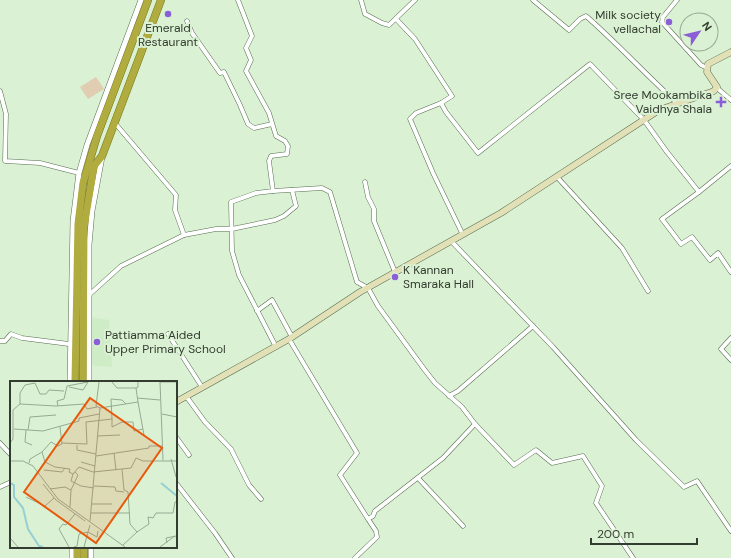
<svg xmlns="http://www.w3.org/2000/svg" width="731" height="558" viewBox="0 0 731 558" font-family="'DM Sans',sans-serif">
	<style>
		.built { fill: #ceecc6 }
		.green { fill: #e1cdb2 }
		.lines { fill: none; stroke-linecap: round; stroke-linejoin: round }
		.minor-casing { stroke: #576c51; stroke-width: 5 }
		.tertiary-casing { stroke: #576c51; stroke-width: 6 }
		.secondary-casing { stroke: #576c51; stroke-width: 7 }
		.trunk-casing { stroke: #78781b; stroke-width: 8 }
		.minor { stroke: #fff; stroke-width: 4 }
		.tertiary { stroke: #fff; stroke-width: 5 }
		.secondary { stroke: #e2e0b7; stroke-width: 6 }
		.trunk { stroke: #b0ac40; stroke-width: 7 }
		.poi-dot { fill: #8b5ed8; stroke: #daf2d3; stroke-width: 1.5 }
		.labels { text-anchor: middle; stroke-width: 4; stroke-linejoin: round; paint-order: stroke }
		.poi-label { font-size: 12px; fill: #333c30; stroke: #daf2d3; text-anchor: end }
		.inset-river { fill: none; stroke: #96cfd4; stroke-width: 2 }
		.inset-road { fill: none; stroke: #97a992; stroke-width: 1 }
		.view { fill: #e8590c; fill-opacity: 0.15; stroke: #e8590c; stroke-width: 2 }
		.inset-edge { fill: none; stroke: #333c30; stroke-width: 2 }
	</style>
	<rect width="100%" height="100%" fill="#daf2d3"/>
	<polygon class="built" points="83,316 109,320 112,367 83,365"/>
	<polygon class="green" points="96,77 104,89 88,99 80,87"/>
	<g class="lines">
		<defs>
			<g id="minor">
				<polyline points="238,0 252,36 246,48 251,60 246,71 269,113 276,136 285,141 288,146 287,154 271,156 269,161 273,191 256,193 231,202 232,251 239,275 276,347"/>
				<polyline points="361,0 365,14 382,23 389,25 415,0"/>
				<path d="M533,0L569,30L580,19L586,16C618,44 646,75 677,103"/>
				<polyline points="677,0 663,17 662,22 701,65 707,68"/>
				<polyline points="396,19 415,39 452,96 441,103 446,112 478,153 590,64 644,120 667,152 699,192 731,166"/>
				<polyline points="187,21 192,33 220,73 224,72 240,105 248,124 254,128 272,124"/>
				<polyline points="717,88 731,100"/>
				<polyline points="0,91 6,114 5,161 40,163 79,173"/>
				<polyline points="441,103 416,113 410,119 433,173 463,235"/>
				<polyline points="114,122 176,195 175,210 184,235"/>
				<polyline points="557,177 622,248 648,291"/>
				<polyline points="365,182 368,197 374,209 374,221 395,272"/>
				<polyline points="273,191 322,188 330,192 357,282 368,288 378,306 424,369 435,383 462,407 475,424 443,458 375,511 373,516 368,519 376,531 377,537 355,558"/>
				<polyline points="699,192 662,219 681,244 692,237 710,260 718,253 731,272"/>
				<polyline points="452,242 553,347 636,440 684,487 697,481 731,531"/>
				<polyline points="89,295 121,266 184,235 216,229 232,229 275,220 284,216 296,206 292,190"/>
				<polyline points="257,311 272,300 292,337"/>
				<polyline points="168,334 202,387"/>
				<polyline points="731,338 721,349 731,360"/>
				<polyline points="289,339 357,453 340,475 368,519"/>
				<polyline points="0,341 5,341 11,334 22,338 69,344"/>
				<polyline points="186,396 205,422 231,449 249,485 261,499"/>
				<polyline points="449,396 458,391 533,326"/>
				<polyline points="475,424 514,465 536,450 552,463 583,456 602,486 596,503 633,558"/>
				<polyline points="176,437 189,455"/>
				<polyline points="0,443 11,455"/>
				<polyline points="418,478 463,526"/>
				<polyline points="176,483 215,533 232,558"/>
				<polyline points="0,487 11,482"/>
			</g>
			<g id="tertiary">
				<polyline points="70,382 73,221 79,173 87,145 141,0"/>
				<polyline points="89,382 89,245 92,211 102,157"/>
				<polyline points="72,547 72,558"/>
				<polyline points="91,547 91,558"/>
			</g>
			<polyline id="secondary" points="176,402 289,339 360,292 501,213 659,110 714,91 717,87 707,72 708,64 731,52"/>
			<g id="trunk">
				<polyline points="75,382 78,224 83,183 97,136 148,0"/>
				<polyline points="83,382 84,227 94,166 102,156 161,0"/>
				<polyline points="77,547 77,558"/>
				<polyline points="84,547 84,558"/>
			</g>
		</defs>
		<use href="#minor" class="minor-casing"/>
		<use href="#tertiary" class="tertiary-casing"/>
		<use href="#secondary" class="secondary-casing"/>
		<use href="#trunk" class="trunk-casing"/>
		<use href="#minor" class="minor"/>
		<use href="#tertiary" class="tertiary"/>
		<use href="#secondary" class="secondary"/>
		<use href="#trunk" class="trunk"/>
	</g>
	<g class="poi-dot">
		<circle cx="168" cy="14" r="4"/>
		<circle cx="669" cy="22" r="4"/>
		<path d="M719 96h4v4h4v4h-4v4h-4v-4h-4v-4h4z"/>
		<circle cx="395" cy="277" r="4"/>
		<circle cx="97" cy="342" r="4"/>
	</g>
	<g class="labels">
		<g class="poi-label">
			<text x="661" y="19">Milk society<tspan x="661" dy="14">vellachal</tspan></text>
			<text x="168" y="32" text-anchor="middle">Emerald<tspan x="168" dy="14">Restaurant</tspan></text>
			<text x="712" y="99">Sree Mookambika<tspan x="712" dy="14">Vaidhya Shala</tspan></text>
			<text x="403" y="274" text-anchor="start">K Kannan<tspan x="403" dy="14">Smaraka Hall</tspan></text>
			<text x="105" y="339" text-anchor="start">Pattiamma Aided<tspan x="105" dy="14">Upper Primary School</tspan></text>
		</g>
	</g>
	<g transform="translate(10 381)">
		<rect width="167" height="167" fill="#daf2d3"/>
		<path class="inset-river" d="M0,102L4,104V116L13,127L18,148L29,165L33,166M151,102L167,115"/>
		<path class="inset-road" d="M102,1L107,7H126M150,1L153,79M150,1H167M59,6L73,9L78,1M127,17L150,19M128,21L134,54M10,23L46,25L74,23L77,28L87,26M48,25L47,20L54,18L57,5L78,1M90,27L128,21L126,7L128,6V1M152,33L167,36M102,38V46L112,41H123L124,50L133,48M4,48L33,50L69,40V37L89,33M16,49L15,61L22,64M18,49L20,36L46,34M87,55L110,54M0,62L3,58V29L10,23V12L15,4L25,2L30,13H36L39,9L54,10M52,62L77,63L76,41L102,38L101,18L112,19L116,23M67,64V69L86,73M32,71L35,81L45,86L60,88L59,91L63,93L61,100L71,105L84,107M104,72L106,89M86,75L139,67V65H153M161,78L166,96M0,80H13L23,85L48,118L115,166M71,81L85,85M19,82L20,78L32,71L41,61L48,65L52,63L50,46M112,88L121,87L126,77L133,80H167M34,89L52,91L55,87M63,93L69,86L83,91L112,88L114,109L118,111L120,143L127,151L139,143L138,136L143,137L146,132H163L165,121H167M33,103L46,119L75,140M84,105L105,106L106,110L114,111M40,108L55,106L61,109M16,116L35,125L44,117M82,123H102M60,126L61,109L68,94L65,91M81,132H120M80,140L90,27L86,25L89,1M0,157L8,166M157,162L156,157L166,155L167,161M113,164L127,151M59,166L49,148L53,143L56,144L65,133M64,166L67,165L69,153L78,151L80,144M74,166L78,151L87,156L88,150M150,166L165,155"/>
		<path class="view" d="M80,17L152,67L86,162L14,111Z"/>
		<rect width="167" height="167" class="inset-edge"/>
	</g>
	<g transform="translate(699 32) rotate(55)"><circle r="19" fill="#daf2d3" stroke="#97a992"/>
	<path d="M0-3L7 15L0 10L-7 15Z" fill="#8b5ed8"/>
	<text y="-6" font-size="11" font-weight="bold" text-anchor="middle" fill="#333c30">N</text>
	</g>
	<path d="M591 538v6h106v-6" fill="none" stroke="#333c30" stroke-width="2"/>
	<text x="597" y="538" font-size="12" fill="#333c30" stroke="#daf2d3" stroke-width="3" paint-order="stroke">200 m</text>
</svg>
